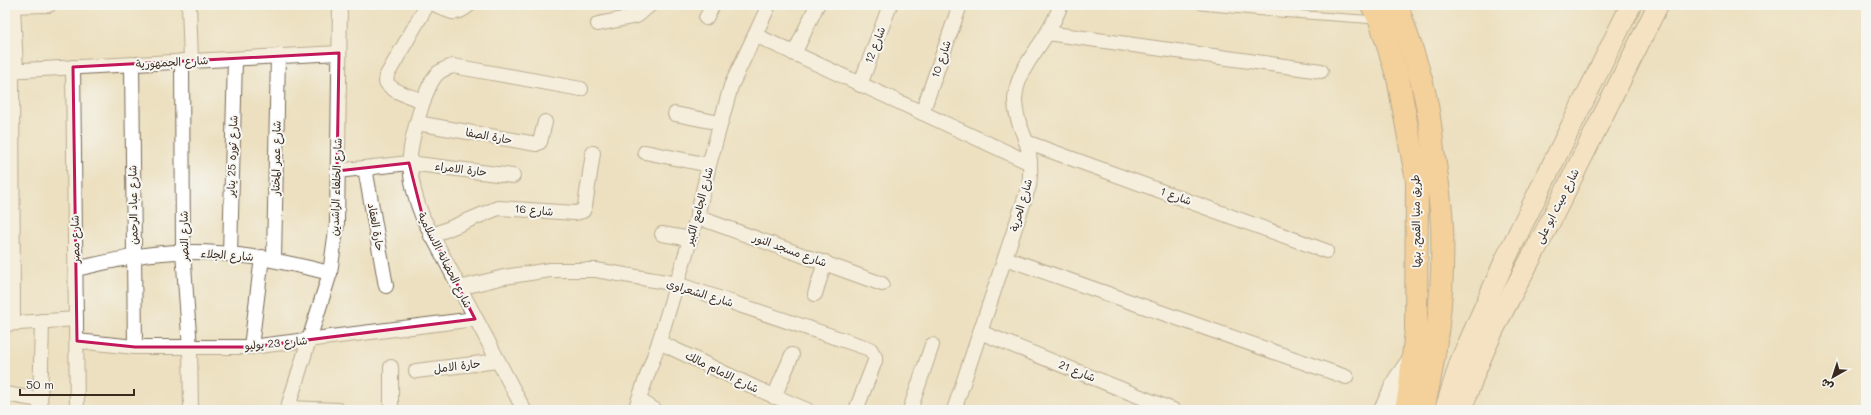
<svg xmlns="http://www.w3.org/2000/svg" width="1871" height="415" viewBox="0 0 1871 415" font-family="Mali,'Playpen Sans Arabic',sans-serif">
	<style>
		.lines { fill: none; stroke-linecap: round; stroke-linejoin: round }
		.service-casing { stroke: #796a57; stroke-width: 9 }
		.minor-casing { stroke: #796a57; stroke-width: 16 }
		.tertiary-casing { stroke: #796a57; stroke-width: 20 }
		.secondary-casing { stroke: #796a57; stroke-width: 22 }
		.trunk-casing { stroke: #796a57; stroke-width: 24 }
		.service { stroke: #fff; stroke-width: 7 }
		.minor { stroke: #fff; stroke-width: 14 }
		.tertiary { stroke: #fff; stroke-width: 18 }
		.secondary { stroke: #fee5c5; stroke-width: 20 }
		.trunk { stroke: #fcbd6e; stroke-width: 22 }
		.marked { fill: none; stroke: #c2185b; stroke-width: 3; stroke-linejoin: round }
		.labels { text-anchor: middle; stroke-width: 4; stroke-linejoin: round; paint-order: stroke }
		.street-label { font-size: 11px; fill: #3b2a1e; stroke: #f6f6f2 }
	</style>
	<rect width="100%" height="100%" fill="#f6f6f2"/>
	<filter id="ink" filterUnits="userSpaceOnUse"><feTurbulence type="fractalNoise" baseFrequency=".025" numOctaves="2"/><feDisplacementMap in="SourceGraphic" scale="8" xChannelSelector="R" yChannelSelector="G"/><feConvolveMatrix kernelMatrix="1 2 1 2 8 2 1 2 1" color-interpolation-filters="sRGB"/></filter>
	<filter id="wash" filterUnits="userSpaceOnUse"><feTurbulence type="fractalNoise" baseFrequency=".012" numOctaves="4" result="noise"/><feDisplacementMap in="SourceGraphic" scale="16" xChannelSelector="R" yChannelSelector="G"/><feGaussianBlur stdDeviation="0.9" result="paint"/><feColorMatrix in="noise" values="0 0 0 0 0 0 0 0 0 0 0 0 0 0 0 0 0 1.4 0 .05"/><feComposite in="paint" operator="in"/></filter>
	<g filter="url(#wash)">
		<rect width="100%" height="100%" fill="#ece0c0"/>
	</g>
	<g filter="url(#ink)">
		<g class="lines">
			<defs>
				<polyline id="service" points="1201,6 1264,12 1376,20"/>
				<g id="minor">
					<polyline points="189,5 191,61"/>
					<path d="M436,5C451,12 455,17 469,5"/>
					<polyline points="5,6 49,5"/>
					<polyline points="13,6 16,70"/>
					<polyline points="706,18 713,5"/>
					<polyline points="598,24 637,16 650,5"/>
					<polyline points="1047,33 1321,71"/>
					<polyline points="755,35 1030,163"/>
					<polyline points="794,54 817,5"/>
					<polyline points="182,61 183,252 190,348 191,410"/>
					<polyline points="132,64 135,347"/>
					<polyline points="73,67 77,410"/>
					<polyline points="12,70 13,323"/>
					<polyline points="5,71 339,53"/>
					<polyline points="860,85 890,5"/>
					<path d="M424,101C413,97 393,93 386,82L387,75L427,5"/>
					<polyline points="922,113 960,5"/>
					<polyline points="675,114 720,123"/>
					<polyline points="417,123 536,144 540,142 545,122"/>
					<polyline points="1026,142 1326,251"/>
					<polyline points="645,152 709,165"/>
					<polyline points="365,168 386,286"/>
					<polyline points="337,171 409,163 513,176"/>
					<polyline points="697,217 882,284"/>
					<polyline points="662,234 691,239"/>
					<polyline points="431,236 498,208 575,213 583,211 585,206 593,153"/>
					<polyline points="230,254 235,59"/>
					<polyline points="1005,258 1346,377"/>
					<polyline points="274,259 278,56"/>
					<path d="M76,269C111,261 147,252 184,252C234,251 282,261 330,273"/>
					<polyline points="459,288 504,277 550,270 596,270 677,284 870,349 875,357 875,361 856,410"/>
					<polyline points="815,294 825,262"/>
					<polyline points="5,324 76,319"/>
					<polyline points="980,332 1173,410"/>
					<polyline points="77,341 135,347 251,347 475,319"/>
					<polyline points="659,342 760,390 807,410"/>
					<polyline points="251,347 262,257"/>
					<polyline points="416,371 498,361"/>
					<polyline points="5,394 40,400"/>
					<polyline points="774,397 792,355"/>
					<polyline points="639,400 655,410"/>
					<polyline points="288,408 338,410"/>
					<polyline points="40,410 42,321"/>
					<polyline points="287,410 330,273 337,223 340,5"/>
					<polyline points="391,410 391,367"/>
					<path d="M524,410L423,218C416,201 411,183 410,165C408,147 425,86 437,74C442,69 447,68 453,66L581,89"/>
					<polyline points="635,410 659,342 697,217 709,165 731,86 769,5"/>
					<polyline points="910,410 932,345"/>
					<path d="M954,410L1029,186C1031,171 1031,156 1026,141C1021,128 1015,115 1015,100C1016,74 1033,56 1046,35C1052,25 1057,15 1061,5"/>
				</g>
				<polyline id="tertiary" points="1383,410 1397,380 1413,357"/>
				<g id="secondary">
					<polyline points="1445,410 1460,362 1506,258 1631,5"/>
					<path d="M1462,410C1481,346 1515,289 1546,230C1584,155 1620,80 1658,5"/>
				</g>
				<g id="trunk">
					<polyline points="1372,5 1380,20 1398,78 1417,181 1416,330 1409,394 1406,410"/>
					<path d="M1397,5C1405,31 1415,56 1422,83C1428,105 1431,128 1433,151C1437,176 1441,201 1442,227C1444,287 1437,351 1423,410"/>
				</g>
			</defs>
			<use href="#service" class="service-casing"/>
			<use href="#minor" class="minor-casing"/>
			<use href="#tertiary" class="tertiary-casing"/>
			<use href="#secondary" class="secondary-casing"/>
			<use href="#trunk" class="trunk-casing"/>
			<use href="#service" class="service"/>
			<use href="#minor" class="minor"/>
			<use href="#tertiary" class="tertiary"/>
			<use href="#secondary" class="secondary"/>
			<use href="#trunk" class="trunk"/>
		</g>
	</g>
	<path d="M0 0H1871V415H0ZM339,53L337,171L409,163L423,218L475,319L251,347H135L77,341L73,67Z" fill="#ece0c0" fill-opacity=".55" fill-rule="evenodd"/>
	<path class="marked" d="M339,53L337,171L409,163L423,218L475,319L251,347H135L77,341L73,67Z"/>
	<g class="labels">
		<g class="street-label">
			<text transform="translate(875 45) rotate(-69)" y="4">شارع 12</text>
			<text transform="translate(941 59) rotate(-71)" y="4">شارع 10</text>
			<text transform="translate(172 62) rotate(-3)" y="4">شارع الجمهورية</text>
			<text transform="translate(489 136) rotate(10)" y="4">حارة الصفا</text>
			<text transform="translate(232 156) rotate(-88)" y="4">شارع ثوره 25 يناير</text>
			<text transform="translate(276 158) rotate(-89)" y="4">شارع عمر المختار</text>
			<text transform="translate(461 169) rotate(7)" y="4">حارة الامراء</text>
			<text transform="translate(336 187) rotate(-88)" y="4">شارع الخلفاء الراشدين</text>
			<text transform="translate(1176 196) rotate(20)" y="4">شارع 1</text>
			<text transform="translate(133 205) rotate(-91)" y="4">شارع عباد الرحمن</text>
			<text transform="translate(1021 205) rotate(-74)" y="4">شارع الحرية</text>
			<text transform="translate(699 206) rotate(-75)" y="4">شارع الجامع الكبير</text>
			<text transform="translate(1557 206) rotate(-63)" y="4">شارع ميت ابو على</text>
			<text transform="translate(534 210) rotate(5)" y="4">شارع 16</text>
			<text transform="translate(1416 221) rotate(-91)" y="4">طريق منيا القمح, بنها</text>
			<text transform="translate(376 227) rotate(80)" y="4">حارة العقاد</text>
			<text transform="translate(184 236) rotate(-91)" y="4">شارع النصر</text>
			<text transform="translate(75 239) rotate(-91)" y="4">شارع مصر</text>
			<text transform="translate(790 250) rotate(20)" y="4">شارع مسجد النور</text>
			<text transform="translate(227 255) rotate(4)" y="4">شارع الجلاء</text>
			<text transform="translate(445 260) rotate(63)" y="4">شارع الحضانة الاسلامية</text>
			<text transform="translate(700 293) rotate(17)" y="4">شارع الشعراوى</text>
			<text transform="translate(276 343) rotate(-5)" y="4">شارع 23 يوليو</text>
			<text transform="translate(457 366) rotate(-7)" y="4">حارة الامل</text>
			<text transform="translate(1077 371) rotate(22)" y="4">شارع 21</text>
			<text transform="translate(722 372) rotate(26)" y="4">شارع الامام مالك</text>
		</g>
	</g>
	<rect width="1871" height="415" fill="none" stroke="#f6f6f2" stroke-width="20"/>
	<g transform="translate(1833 377) rotate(219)" stroke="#f6f6f2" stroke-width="3" paint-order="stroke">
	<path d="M0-3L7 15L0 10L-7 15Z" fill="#3b2a1e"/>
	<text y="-6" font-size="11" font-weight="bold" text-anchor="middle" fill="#3b2a1e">ش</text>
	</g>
	<path d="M20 389v6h114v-6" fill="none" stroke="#3b2a1e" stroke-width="2"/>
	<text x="26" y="389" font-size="12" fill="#3b2a1e" stroke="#f6f6f2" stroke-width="3" paint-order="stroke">50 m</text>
</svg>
